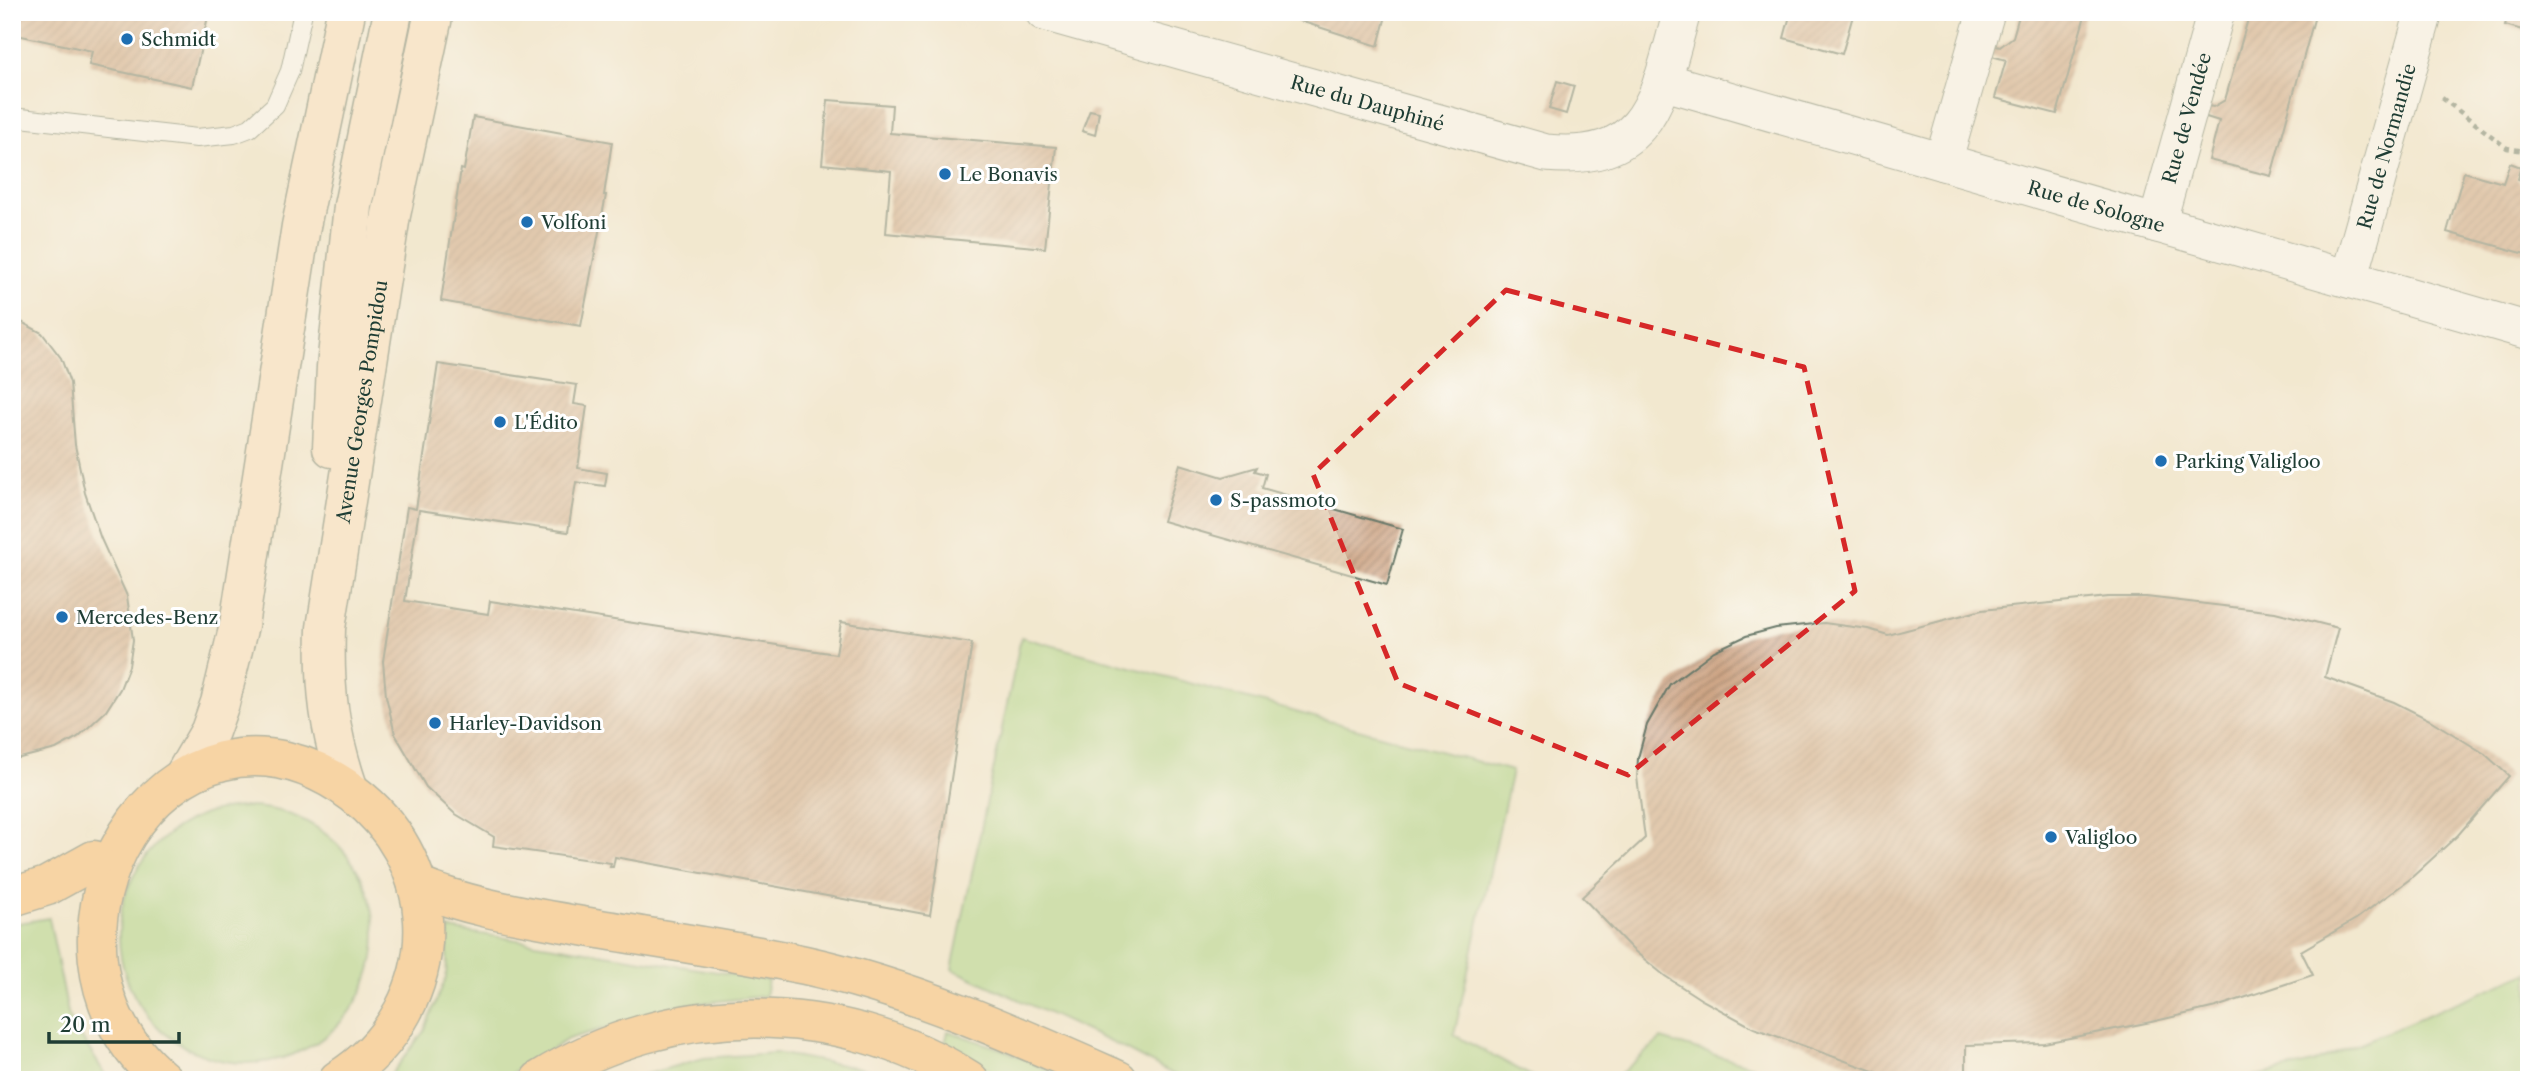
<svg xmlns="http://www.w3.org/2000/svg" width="2541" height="1092" viewBox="0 0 2541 1092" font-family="'Libre Caslon Text',serif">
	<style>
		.green { fill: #a6d684; stroke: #628a5c; stroke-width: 2 }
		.building { fill: url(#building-hatch) }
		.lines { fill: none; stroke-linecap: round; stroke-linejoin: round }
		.lane-casing { stroke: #69796a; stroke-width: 20 }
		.street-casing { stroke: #69796a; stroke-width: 39 }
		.secondary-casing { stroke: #69796a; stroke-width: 41 }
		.primary-casing { stroke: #69796a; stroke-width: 41 }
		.highway-casing { stroke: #69796a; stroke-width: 41 }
		.path { stroke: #69796a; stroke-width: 4.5; stroke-dasharray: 5 5; stroke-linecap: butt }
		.lane { stroke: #fff; stroke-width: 18 }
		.street { stroke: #fff; stroke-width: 37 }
		.secondary { stroke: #fee4c6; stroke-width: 38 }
		.primary { stroke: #fdbc70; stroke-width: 38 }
		.highway { stroke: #fdbc70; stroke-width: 38 }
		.marked { fill: none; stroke: #d62828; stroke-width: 5; stroke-dasharray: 14 9; stroke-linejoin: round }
		.poi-dot { fill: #1f6fb2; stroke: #fff; stroke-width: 2.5 }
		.labels { text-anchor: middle; stroke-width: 6; stroke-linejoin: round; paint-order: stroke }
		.poi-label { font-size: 19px; fill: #1f3d34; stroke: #fff; text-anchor: start }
		.street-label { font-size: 19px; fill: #1f3d34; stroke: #fff }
	</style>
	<defs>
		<pattern id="building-hatch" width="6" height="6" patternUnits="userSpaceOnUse" patternTransform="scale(1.75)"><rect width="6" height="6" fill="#cea585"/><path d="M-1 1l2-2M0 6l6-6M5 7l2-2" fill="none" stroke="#a7886e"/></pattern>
	</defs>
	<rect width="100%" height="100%" fill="#fff"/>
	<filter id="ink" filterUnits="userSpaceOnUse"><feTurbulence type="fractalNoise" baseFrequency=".0143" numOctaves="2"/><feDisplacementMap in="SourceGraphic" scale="14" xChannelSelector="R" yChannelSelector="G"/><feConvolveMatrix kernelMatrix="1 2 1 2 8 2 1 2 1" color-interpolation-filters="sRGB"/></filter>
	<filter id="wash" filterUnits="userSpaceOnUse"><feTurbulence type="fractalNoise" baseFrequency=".00686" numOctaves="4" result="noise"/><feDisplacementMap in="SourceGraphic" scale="28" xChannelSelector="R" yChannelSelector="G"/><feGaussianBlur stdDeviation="1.57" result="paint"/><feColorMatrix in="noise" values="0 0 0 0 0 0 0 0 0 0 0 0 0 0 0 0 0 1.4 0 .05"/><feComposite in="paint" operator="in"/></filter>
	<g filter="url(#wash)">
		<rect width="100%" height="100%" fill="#f2e8cf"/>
		<g class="green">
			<polygon points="1021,637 1512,771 1454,1035 1539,1080 1184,1080 1117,1045 952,969"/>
			<circle cx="247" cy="935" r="128"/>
			<polygon points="49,918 69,1018 109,1080 12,1080 12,924"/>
			<polygon points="449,929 768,980 765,996 683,1005 568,1039 501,1080 387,1080 424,1031 446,978"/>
			<polygon points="2529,972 2529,1080 2238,1080 2313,1063"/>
			<polygon points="948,1031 1009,1052 1069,1080 1006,1080 945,1044"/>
			<polygon points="1661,1039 1800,1080 1613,1080"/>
			<polygon points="775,1053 865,1069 894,1080 626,1080 704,1058"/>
		</g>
		<g id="blocks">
			<g class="building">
				<polygon points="12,12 209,12 192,87 89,65 92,51 12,34"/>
				<polygon points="1272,12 1387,12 1378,46"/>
				<polygon points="1791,12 1854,12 1842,54 1784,38"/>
				<polygon points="2020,12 2086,12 2057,114 1995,98 2006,60 1988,55 1991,45 2000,47 2013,37"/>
				<polygon points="2250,12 2316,12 2271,176 2209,160 2219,121 2200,115 2203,105 2213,107 2225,100"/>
				<polygon points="2509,12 2529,12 2529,32 2505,25"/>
				<polygon points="1557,81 1574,86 1566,114 1549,109"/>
				<polygon points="828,100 892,105 890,133 1056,147 1045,248 886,233 891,171 822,164"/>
				<polygon points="1090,110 1099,112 1095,135 1082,131"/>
				<polygon points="473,117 612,142 604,195 606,195 581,326 441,301 461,169 464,170"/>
				<polygon points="2510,163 2521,167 2517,179 2529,191 2529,255 2447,232 2464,172 2503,183"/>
				<polygon points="12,317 42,333 61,358 70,383 75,445 85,493 101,539 127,596 133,640 129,666 120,689 106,711 78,737 56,749 20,758 12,758"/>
				<polygon points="438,364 577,385 574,404 587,406 578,468 607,473 605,486 576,482 568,532 419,510 405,601 488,614 490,601 836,654 841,622 972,643 930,915 615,857 613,867 610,867 611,863 493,846 494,837 454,813 426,787 395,734 386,696 383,661 407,507 416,509"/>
				<polygon points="1180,464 1223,477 1257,467 1255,471 1266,474 1262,488 1403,529 1387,585 1163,521"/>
				<polygon points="2108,597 2146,597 2275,612 2338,628 2325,677 2394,702 2430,720 2485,754 2509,776 2458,835 2410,879 2356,919 2301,951 2313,975 2216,1007 2151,1022 2044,1043 1966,1045 1966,1080 1898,1080 1754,1028 1702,1000 1665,976 1632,949 1582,897 1645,838 1637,777 1638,758 1647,725 1670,684 1714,651 1746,636 1776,628 1824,623 1868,629 1888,635 1982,610"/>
			</g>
		</g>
	</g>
	<g filter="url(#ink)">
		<use href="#blocks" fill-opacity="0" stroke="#69796a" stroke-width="2"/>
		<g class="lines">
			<defs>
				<polyline id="lane" points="12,117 197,138 234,134 250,128 275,105 290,71 303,12"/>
				<g id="street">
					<path id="s1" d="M1044,12L1546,153C1653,163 1658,95 1682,12"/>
					<path id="s2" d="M1662,81L2529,331"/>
					<polyline points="1943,162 1986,12"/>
					<path id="s3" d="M2157,224L2216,12"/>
					<path id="s4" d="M2349,279L2424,12"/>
				</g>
				<g id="secondary">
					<polyline points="332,448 336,367 353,206 393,12"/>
					<polyline points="186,772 210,731 220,703 239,625 301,226 346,12"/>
					<path id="s5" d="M349,790C329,732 324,689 326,628L391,215L434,12"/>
				</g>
				<path id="primary" d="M163,1080C0,945 167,655 354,794C394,824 420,871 423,920C427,985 393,1046 338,1080"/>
				<g id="highway">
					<path d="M417,886C468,907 521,915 576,925C652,938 729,949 805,965C914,989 1016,1035 1118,1080"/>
					<polyline points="12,897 47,886 94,860"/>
					<path d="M540,1080C671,998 839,998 969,1080"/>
				</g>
			</defs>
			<use href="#lane" class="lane-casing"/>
			<use href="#street" class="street-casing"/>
			<use href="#secondary" class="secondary-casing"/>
			<use href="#primary" class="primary-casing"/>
			<use href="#highway" class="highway-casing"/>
			<polyline class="path" points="2442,98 2507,148 2529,152"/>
			<use href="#lane" class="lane"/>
			<use href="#street" class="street"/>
			<use href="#secondary" class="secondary"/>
			<use href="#primary" class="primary"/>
			<use href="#highway" class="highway"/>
		</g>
	</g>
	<path d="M0 0H2541V1092H0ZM1506,290L1804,367L1855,591L1628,775L1398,683L1313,474Z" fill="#f2e8cf" fill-opacity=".55" fill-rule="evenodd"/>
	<path class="marked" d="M1506,290L1804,367L1855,591L1628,775L1398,683L1313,474Z"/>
	<g class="poi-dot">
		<circle cx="127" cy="39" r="7"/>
		<circle cx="945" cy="174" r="7"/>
		<circle cx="527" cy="222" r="7"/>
		<circle cx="500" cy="422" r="7"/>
		<circle cx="2161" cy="461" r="7"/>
		<circle cx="1216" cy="500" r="7"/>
		<circle cx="62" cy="617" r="7"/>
		<circle cx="435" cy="723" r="7"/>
		<circle cx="2051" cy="837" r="7"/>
	</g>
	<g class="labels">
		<g class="poi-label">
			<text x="141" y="46">Schmidt</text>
			<text x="959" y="181">Le Bonavis</text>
			<text x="541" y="229">Volfoni</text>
			<text x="514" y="429">L'Édito</text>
			<text x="2175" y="468">Parking Valigloo</text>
			<text x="1230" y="507">S-passmoto</text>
			<text x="76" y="624">Mercedes-Benz</text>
			<text x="449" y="730">Harley-Davidson</text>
			<text x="2065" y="844">Valigloo</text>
		</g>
		<g class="street-label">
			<text dy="7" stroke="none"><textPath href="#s1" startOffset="336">Rue du Dauphiné</textPath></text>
			<text dy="7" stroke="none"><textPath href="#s3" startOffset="110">Rue de Vendée</textPath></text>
			<text dy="7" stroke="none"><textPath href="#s4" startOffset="138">Rue de Normandie</textPath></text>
			<text dy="7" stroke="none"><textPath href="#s2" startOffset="452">Rue de Sologne</textPath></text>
			<text dy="7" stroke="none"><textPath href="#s5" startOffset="394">Avenue Georges Pompidou</textPath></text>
		</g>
	</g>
	<rect width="2541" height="1092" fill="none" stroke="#fff" stroke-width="42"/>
	<path d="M49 1032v10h130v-10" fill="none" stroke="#1f3d34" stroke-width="3.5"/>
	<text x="60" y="1032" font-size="21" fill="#1f3d34" stroke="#ffffff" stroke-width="5" paint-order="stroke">20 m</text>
</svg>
